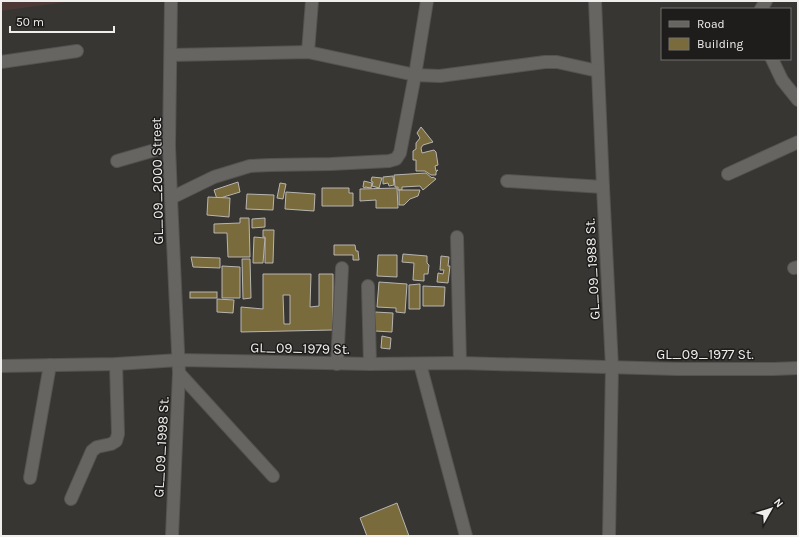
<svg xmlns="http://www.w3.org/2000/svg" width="799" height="537" viewBox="0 0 799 537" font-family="Karla,sans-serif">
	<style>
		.education { fill: #4c3834 }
		.building { fill: #7a6b3d; stroke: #b7b5b1; fill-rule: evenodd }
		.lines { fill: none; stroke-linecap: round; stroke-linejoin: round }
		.street-casing { stroke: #555351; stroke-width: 14 }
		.street { stroke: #676561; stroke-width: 12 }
		.labels { text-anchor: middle; stroke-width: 3; stroke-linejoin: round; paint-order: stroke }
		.street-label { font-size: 14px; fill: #efeeec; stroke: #1e1d1c }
	</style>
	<rect width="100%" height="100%" fill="#373632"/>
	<polygon class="education" points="1,1 74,1 1,11"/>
	<g class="building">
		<polygon points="421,127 433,142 423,145 421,148 422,153 434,150 436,152 438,165 435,166 436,171 438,170 436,172 436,175 431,175 425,171 416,171 416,160 413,160 413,151 416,149 416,143 420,138 417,133"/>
		<polygon points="426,173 432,178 433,177 436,179 423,190 420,186 402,187 402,190 398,190 398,187 395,187 394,175"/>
		<polygon points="393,176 394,185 389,186 388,183 383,184 383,177"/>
		<polygon points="372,177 382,178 379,188 372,186 373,182 371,181"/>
		<polygon points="364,181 372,183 371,188 365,187 365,188 363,187"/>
		<polygon points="238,182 240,192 217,199 214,190"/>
		<polygon points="280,183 286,184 283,199 277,198"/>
		<polygon points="322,188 349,188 349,193 353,193 353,206 322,206"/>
		<polygon points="397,188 398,208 376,208 376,200 360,201 360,189"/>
		<polygon points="399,190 420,190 418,196 410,199 404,205 399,205"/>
		<polygon points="286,192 315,194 314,211 285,209"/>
		<polygon points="247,194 274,195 273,210 246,209"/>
		<polygon points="208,197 230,198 229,217 207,215"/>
		<polygon points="240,218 249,218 250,257 228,257 227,233 214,233 214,224 240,223"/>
		<polygon points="265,218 265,227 252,228 252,219"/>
		<polygon points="263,230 274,230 273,263 265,263 265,237 263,237"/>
		<polygon points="254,237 265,238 263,263 253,263"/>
		<polygon points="334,245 355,245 356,251 358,251 359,260 353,260 353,255 334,255"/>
		<polygon points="403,254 427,256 427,263 429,265 428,274 424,274 424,281 413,280 414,263 402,262"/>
		<polygon points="378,255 397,255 397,277 377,276"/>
		<polygon points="441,256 449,257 448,266 450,266 448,283 437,282 438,273 443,274 444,270 440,270"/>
		<polygon points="191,257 220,258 220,268 193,267"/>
		<polygon points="242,259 250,259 251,298 243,299"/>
		<polygon points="222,266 240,267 240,298 222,298"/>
		<path d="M263,274H311L310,307L319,306V274H333V330L241,332V307L263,309ZM283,295H290V324H284Z"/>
		<polygon points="379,282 407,284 405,313 396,312 396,308 377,307"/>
		<polygon points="420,284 420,309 409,309 409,285"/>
		<polygon points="423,286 445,287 444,306 423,306"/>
		<rect x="190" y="292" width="27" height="6"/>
		<polygon points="217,299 234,300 233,313 217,312"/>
		<polygon points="375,312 393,313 392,332 375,331"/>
		<polygon points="382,336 391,338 390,349 381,348"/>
		<polygon points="397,503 409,536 367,536 360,518"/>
	</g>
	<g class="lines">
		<defs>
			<g id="street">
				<polyline points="171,1 169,146 171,198 179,373 172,536"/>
				<polyline points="595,1 603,187 612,367 609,536"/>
				<polyline points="761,9 766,1"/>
				<polyline points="308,52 312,1"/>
				<polyline points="171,55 308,52 415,75 440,76 545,62 557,62 598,71"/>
				<polyline points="772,59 782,80 798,100"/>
				<polyline points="1,62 77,51"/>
				<polyline points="117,161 169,146"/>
				<polyline points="728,174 798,142"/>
				<polyline points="507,181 603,187"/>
				<polyline points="171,198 214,177 250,166 271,165 331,164 389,161 396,159 400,153 415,75 427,1"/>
				<polyline points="457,237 460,363"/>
				<polyline points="794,268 798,267"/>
				<polyline points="368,286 370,364"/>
				<polyline points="337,364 342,268"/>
				<polyline points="420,364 466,536"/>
				<polyline points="1,366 116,364 179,360 370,364 460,363 677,369 774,369 798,368"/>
				<polyline points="179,373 273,476"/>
				<polyline points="30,478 50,365"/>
				<polyline points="71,499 92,451 97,447 111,444 116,441 118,434 116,364"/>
			</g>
		</defs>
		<use href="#street" class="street-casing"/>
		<use href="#street" class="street"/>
	</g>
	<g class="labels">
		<g class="street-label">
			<text transform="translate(157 181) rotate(-91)" y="5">GL_09_2000 Street</text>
			<text transform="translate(592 269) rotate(-93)" y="5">GL_09_1988 St.</text>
			<text transform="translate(300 348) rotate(1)" y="5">GL_09_1979 St.</text>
			<text x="705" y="359">GL_09_1977 St.</text>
			<text transform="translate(161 447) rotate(-87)" y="5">GL_09_1998 St.</text>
		</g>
	</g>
	<rect width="799" height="537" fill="none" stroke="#efeeec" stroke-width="4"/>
	<rect x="661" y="8" width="130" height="52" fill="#1e1d1c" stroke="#72716f"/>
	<rect x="669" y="21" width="20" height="6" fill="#676561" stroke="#72716f"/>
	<text x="697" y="28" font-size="12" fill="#efeeec">Road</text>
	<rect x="669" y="38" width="20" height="12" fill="#7a6b3d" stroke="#72716f"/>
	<text x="697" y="48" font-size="12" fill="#efeeec">Building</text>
	<g transform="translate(771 509) rotate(51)" stroke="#1e1d1c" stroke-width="3" paint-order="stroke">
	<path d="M0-3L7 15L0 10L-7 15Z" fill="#efeeec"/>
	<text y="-6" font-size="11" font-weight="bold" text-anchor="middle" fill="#efeeec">N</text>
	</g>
	<path d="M10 26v6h104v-6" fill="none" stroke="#efeeec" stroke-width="2"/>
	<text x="16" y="26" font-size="12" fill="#efeeec" stroke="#1e1d1c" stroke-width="3" paint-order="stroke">50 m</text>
</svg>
